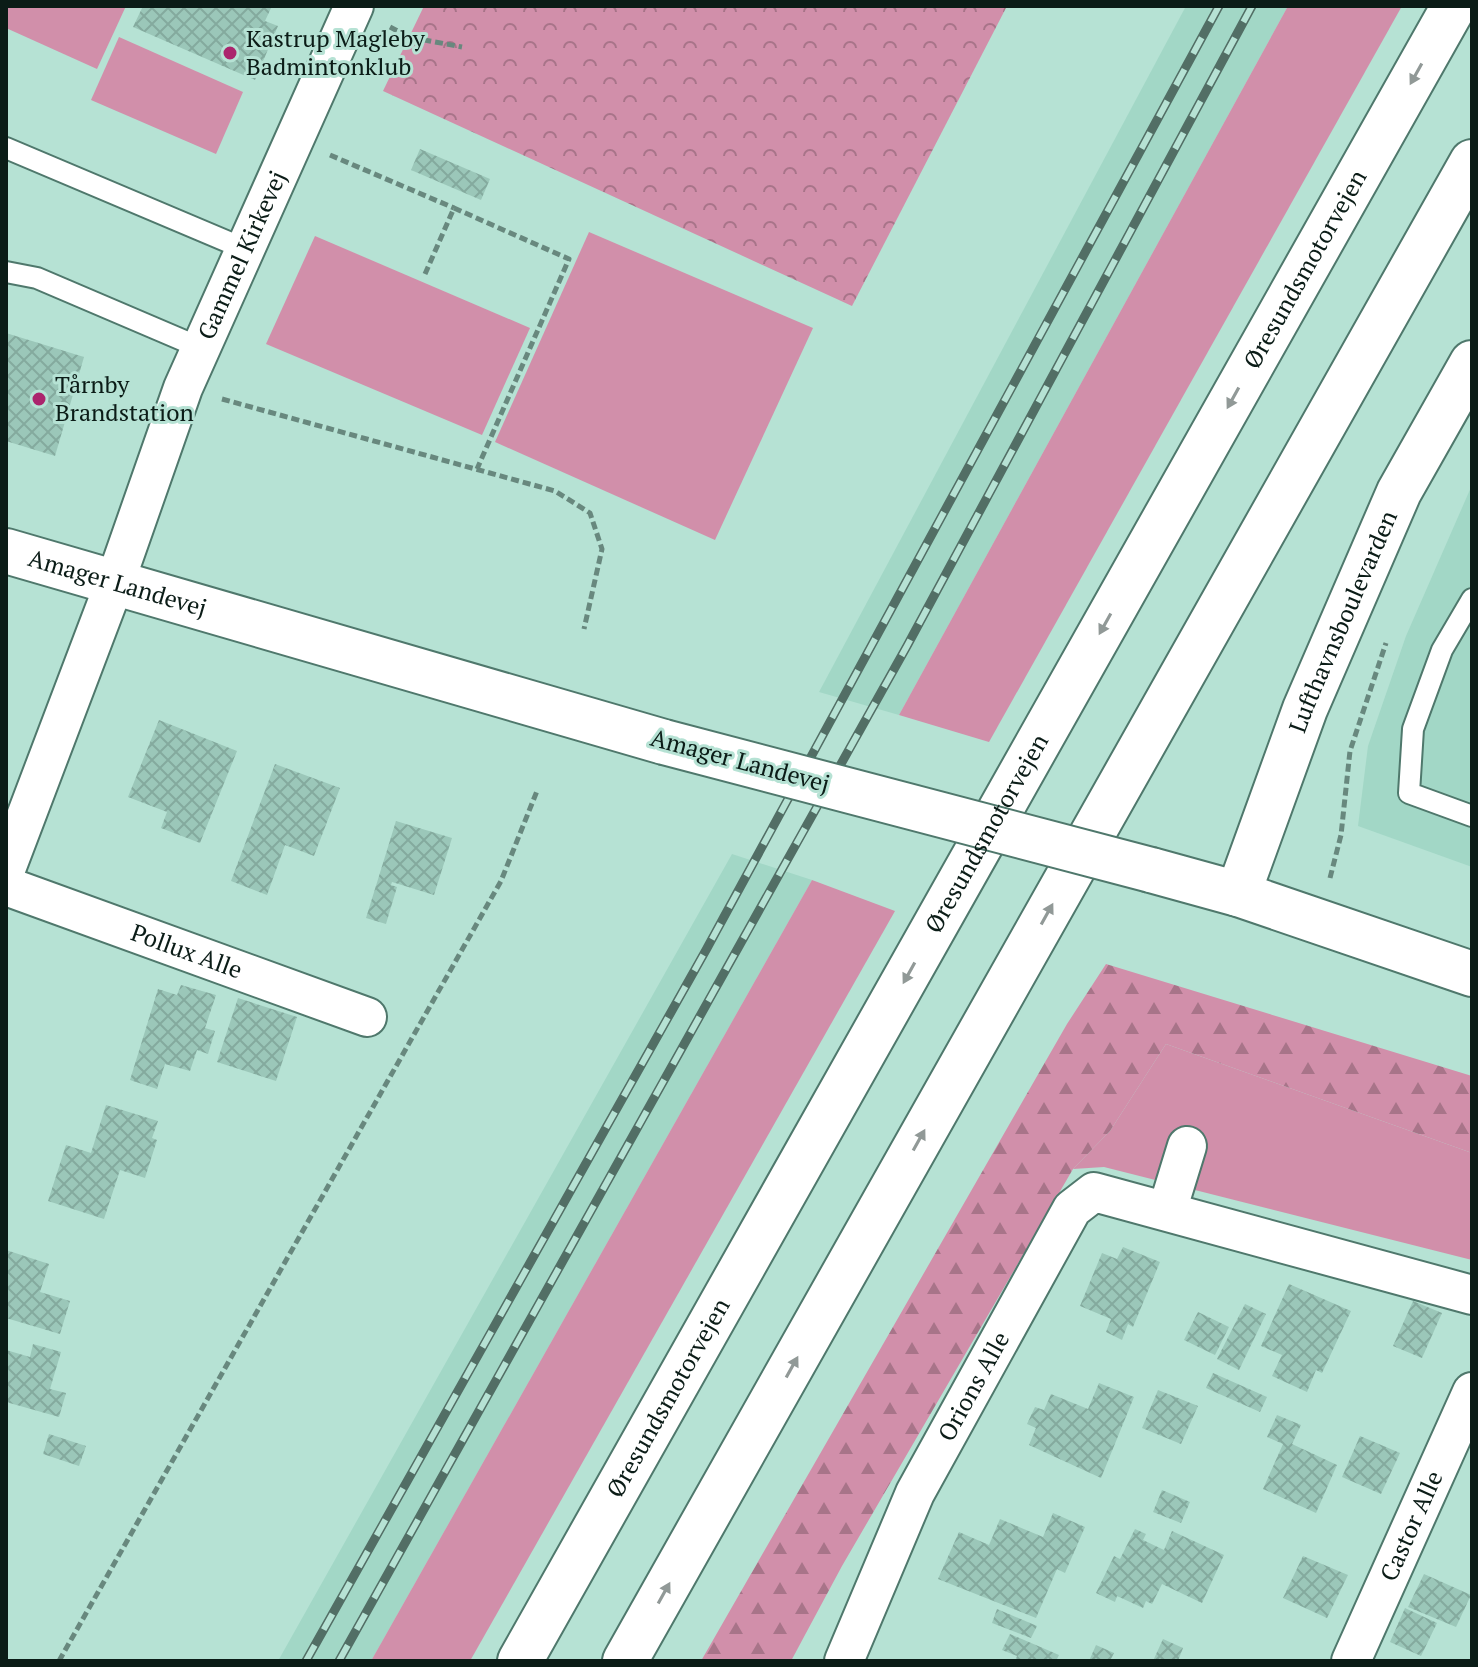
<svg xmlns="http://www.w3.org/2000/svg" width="1478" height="1667" viewBox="0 0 1478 1667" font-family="'PT Serif',serif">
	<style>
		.built { fill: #a2d7c6 }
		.grass { fill: #d18faa }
		.forest { fill: url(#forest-firs) }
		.park { fill: url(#park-crowns) }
		.building { fill: url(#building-cross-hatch) }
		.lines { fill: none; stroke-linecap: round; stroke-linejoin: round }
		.lane-casing { stroke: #4f786c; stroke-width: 24 }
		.street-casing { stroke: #4f786c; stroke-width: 42 }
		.secondary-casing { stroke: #4f786c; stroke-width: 48 }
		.highway-casing { stroke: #4f786c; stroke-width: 48 }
		.path { stroke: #68887e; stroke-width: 5; stroke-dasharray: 8 4; stroke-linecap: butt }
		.lane { stroke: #fff; stroke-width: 20 }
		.street { stroke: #fff; stroke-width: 38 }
		.secondary { stroke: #fff; stroke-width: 44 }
		.highway { stroke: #fff; stroke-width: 44 }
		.rail-casing { stroke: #526e65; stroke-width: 9 }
		.rail { stroke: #b6e2d4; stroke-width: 6; stroke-dasharray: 18; stroke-linecap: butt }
		.secondary-bridge-casing { stroke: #4f786c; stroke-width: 48; stroke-linecap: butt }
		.secondary-bridge { stroke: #fff; stroke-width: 44 }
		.oneway { fill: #919997 }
		.poi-dot { fill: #ab256d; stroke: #b6e2d4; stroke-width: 3 }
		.labels { text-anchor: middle; stroke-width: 6; stroke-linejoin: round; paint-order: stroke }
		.poi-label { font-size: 24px; fill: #0b1c17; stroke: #b6e2d4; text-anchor: start }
		.street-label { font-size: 24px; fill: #0b1c17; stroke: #b6e2d4 }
	</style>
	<defs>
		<pattern id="forest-firs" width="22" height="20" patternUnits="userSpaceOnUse" patternTransform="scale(2)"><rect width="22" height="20" fill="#d18faa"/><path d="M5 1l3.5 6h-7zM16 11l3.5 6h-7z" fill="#a87489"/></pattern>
		<pattern id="park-crowns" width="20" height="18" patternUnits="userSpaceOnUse" patternTransform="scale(2)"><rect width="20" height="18" fill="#d18faa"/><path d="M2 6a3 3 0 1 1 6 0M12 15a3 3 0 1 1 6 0" fill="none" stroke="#a87489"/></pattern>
		<pattern id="building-cross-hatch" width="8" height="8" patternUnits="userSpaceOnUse" patternTransform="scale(2)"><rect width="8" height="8" fill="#9bc7b9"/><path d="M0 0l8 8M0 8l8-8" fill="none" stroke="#84aa9e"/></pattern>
	</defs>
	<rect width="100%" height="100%" fill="#b6e2d4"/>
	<g class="built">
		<polygon points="1186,6 1288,6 899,715 819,692"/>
		<polygon points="1472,485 1472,867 1358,826 1368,746 1406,636"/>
		<polygon points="732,854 812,880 371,1661 278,1661"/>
	</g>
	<g class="grass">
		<polygon points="6,6 126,6 97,69 6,28"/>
		<polygon points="1288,6 1402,6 989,742 899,715"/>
		<polygon points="119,37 243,92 216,154 91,100"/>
		<polygon points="589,232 813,328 715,540 495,442"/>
		<polygon points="315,236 530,328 482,435 266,344"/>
		<polygon points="812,880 895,911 470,1661 371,1661"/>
		<polygon points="1166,1044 1472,1153 1472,1260 1104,1167 1073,1169 1110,1131"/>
	</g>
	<polygon class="forest" points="1106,964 1472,1076 1472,1153 1166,1044 1110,1131 1073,1169 842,1566 791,1661 701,1661 1067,1024"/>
	<polygon class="park" points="424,6 1007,6 852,306 383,91"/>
	<g class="building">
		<polygon points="143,6 272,6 265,21 278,26 255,80 133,27"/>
		<polygon points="420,149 490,179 481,200 411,170"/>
		<polygon points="6,333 84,357 55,456 6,441"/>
		<polygon points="159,720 237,751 200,843 161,828 167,812 128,797"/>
		<polygon points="275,764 340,788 314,856 285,845 267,895 231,881"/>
		<polygon points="396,821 452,838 434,895 392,882 391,885 397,887 386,924 366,918"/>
		<polygon points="181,985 216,995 205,1028 215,1031 208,1054 197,1050 190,1071 165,1064 157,1089 130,1080 158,989 177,995"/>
		<polygon points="238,998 297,1017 276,1081 217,1062"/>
		<polygon points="106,1105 158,1121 152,1138 157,1140 145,1178 120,1170 104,1219 48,1201 66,1145 91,1153"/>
		<polygon points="1123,1247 1160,1262 1133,1327 1128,1324 1122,1340 1106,1332 1111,1319 1080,1306 1102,1253 1117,1259"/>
		<polygon points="6,1250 49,1264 40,1292 70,1301 60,1334 6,1318"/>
		<polygon points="1289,1284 1351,1311 1322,1373 1316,1370 1307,1392 1272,1376 1282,1355 1261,1346"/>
		<polygon points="1413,1301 1442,1313 1422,1358 1393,1346"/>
		<polygon points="1245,1304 1266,1314 1239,1370 1217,1359"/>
		<polygon points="1198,1312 1229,1327 1215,1355 1184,1340"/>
		<polygon points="33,1344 61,1352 50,1389 66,1393 59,1417 6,1402 6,1350 30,1357"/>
		<polygon points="1213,1373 1267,1397 1260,1412 1206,1388"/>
		<polygon points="1099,1383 1134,1397 1101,1478 1029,1445 1036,1428 1027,1424 1035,1407 1044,1410 1051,1394 1088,1409"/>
		<polygon points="1158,1390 1198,1406 1181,1444 1142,1428"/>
		<polygon points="1277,1415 1301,1425 1292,1444 1337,1465 1316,1513 1263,1489 1283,1444 1267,1437"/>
		<polygon points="49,1434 86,1446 79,1466 43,1454"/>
		<polygon points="1360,1436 1400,1453 1381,1494 1342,1477"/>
		<polygon points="1162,1490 1190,1502 1181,1523 1153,1512"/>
		<polygon points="1053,1513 1085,1527 1065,1573 1057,1569 1036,1618 938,1579 959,1532 989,1545 1000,1519 1043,1537"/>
		<polygon points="1135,1529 1146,1534 1143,1540 1164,1550 1172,1531 1224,1555 1202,1603 1162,1584 1152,1604 1146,1601 1143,1608 1117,1596 1115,1602 1096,1593 1114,1556 1120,1559"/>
		<polygon points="1303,1556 1348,1575 1327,1618 1283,1598"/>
		<polygon points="1424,1574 1471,1595 1456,1627 1408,1607"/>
		<polygon points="1405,1608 1437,1623 1421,1656 1390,1642"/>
		<polygon points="997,1609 1037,1626 1031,1638 992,1623"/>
		<polygon points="1010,1634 1059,1655 1056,1661 1015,1661 1017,1656 1002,1650"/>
		<polygon points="1163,1639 1183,1648 1178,1661 1153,1661"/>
		<polygon points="1096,1645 1114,1653 1110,1661 1089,1661"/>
	</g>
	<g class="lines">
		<defs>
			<g id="lane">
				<polyline points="6,148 245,249"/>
				<polyline points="6,272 37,278 201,348"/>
				<polyline points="1472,599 1442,650 1413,729 1409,793 1472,816"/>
			</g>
			<g id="street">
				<path id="s1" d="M6,869L115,582L183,388L354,6"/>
				<path id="s2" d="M6,886L367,1017"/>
				<polyline points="1167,1211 1187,1146"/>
				<path id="s3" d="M844,1661L915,1493L1072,1209L1094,1192L1472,1295"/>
				<path id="s4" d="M1351,1661L1472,1392"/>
			</g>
			<g id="secondary">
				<path id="s5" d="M6,551L664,742"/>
				<polyline points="1151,870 1238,894 1472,974"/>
				<path id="s6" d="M1238,894L1305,709L1399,492L1472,363"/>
			</g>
			<g id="highway">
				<path id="s7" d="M520,1661L1454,6"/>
				<polyline points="625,1661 1472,162"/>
			</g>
		</defs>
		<use href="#lane" class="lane-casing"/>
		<use href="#street" class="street-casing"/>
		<use href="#secondary" class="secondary-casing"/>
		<use href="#highway" class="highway-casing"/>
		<g class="path">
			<polyline points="390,27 409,37 462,47"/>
			<polyline points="330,155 454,208"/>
			<polyline points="425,274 454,208 569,259 477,469"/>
			<polyline points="222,399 555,491 590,513 602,549 584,629"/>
			<polyline points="1330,878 1341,835 1350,751 1386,643"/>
			<polyline points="59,1661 501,881 537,791"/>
		</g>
		<use href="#lane" class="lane"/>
		<use href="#street" class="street"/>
		<use href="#secondary" class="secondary"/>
		<use href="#highway" class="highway"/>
		<defs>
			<g id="rail">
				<polyline points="306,1661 706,950 1219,6"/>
				<polyline points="339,1661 907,646 1252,6"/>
			</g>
		</defs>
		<use href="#rail" class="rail-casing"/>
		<use href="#rail" class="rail"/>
		<defs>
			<polyline id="secondary-bridge" points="664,742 1151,870"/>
		</defs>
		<use href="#secondary-bridge" class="secondary-bridge-casing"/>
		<use href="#secondary-bridge" class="secondary-bridge"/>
	</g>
	<defs><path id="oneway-solid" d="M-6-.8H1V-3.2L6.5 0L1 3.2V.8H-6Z" transform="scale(2)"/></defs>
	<g class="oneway">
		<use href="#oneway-solid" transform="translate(1416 74) rotate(119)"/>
		<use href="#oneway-solid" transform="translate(1233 398) rotate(119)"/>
		<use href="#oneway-solid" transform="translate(1105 624) rotate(119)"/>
		<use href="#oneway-solid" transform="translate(1047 914) rotate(-61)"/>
		<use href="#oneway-solid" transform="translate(909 973) rotate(119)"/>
		<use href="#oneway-solid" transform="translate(919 1140) rotate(-61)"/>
		<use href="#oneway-solid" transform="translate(792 1367) rotate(-61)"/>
		<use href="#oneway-solid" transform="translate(664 1593) rotate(-61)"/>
	</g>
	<g class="poi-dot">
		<circle cx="230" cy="53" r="8"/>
		<circle cx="39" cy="399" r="8"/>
	</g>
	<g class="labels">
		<g class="poi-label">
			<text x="246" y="47">Kastrup Magleby<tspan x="246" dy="28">Badmintonklub</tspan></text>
			<text x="55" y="393">Tårnby<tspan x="55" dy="28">Brandstation</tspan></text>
		</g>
		<g class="street-label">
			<text dy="8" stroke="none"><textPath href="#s1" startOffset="658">Gammel Kirkevej</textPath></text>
			<text dy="8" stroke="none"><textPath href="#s7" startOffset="1598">Øresundsmotorvejen</textPath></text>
			<text dy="8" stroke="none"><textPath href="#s5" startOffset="116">Amager Landevej</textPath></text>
			<text dy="8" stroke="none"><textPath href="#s6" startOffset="292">Lufthavnsboulevarden</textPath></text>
			<text transform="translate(740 761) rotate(15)" y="8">Amager Landevej</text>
			<text dy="8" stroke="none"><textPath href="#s7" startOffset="950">Øresundsmotorvejen</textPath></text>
			<text dy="8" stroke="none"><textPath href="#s2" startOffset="192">Pollux Alle</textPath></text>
			<text dy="8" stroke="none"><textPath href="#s3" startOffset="304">Orions Alle</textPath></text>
			<text dy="8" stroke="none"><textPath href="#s7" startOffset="302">Øresundsmotorvejen</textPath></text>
			<text dy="8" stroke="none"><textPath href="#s4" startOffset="148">Castor Alle</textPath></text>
		</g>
	</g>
	<rect width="1478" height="1667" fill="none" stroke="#0b1c17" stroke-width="16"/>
</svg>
